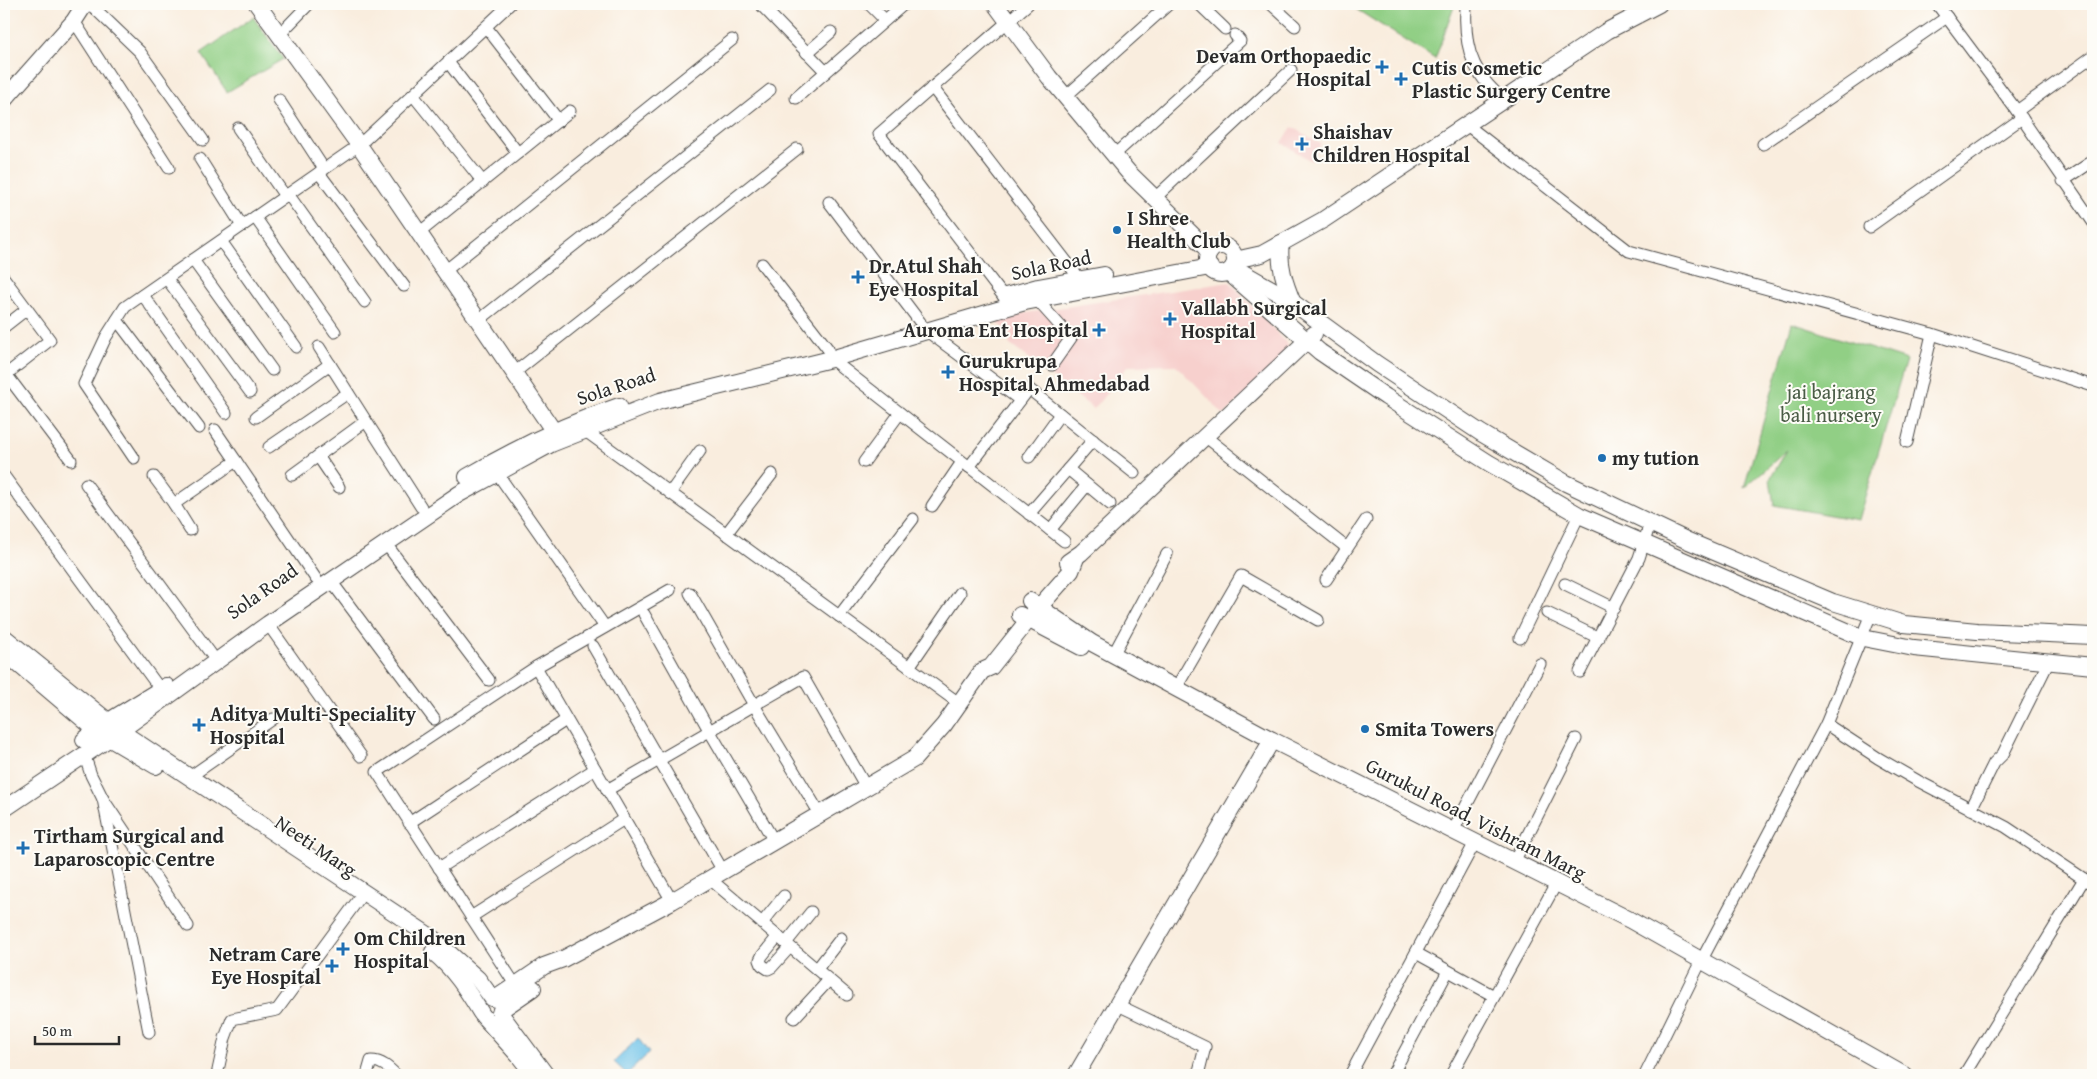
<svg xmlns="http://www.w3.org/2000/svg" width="2097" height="1079" viewBox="0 0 2097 1079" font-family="'Gentium Book Plus',serif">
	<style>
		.built { fill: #f7d0cd }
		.green { fill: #91cf85; stroke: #5e7d58 }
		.water { fill: #6ac1e8; stroke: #4a768a }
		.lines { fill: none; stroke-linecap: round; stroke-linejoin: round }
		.street-casing { stroke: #4a4846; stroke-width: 13 }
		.secondary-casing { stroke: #4a4846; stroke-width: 18 }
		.street { stroke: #fff; stroke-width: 11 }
		.secondary { stroke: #fff; stroke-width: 16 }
		.poi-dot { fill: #1f6fb2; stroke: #fdfcf7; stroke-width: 2 }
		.labels { text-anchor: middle; stroke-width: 4; stroke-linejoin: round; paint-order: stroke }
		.poi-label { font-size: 20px; font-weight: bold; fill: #2b2b2b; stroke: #fdfcf7; text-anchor: start }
		.street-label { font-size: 20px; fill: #2b2b2b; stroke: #fdfcf7 }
		.park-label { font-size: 20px; fill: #4a5c46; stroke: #fdfcf7 }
	</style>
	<rect width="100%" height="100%" fill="#fdfcf7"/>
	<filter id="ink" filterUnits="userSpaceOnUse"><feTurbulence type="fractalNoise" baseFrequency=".02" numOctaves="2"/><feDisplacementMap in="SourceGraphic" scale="10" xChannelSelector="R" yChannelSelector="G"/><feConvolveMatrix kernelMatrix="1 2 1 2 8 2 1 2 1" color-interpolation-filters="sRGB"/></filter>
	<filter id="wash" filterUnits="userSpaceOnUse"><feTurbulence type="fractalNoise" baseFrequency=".0096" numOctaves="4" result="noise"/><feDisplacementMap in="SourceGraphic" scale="20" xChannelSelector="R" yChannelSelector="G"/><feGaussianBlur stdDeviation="1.12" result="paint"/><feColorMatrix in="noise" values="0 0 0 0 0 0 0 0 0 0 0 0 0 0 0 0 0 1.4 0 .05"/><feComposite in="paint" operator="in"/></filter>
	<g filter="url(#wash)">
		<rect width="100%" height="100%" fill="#f9edde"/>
		<g class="built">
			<polygon points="1292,127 1321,144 1311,161 1282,143"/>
			<polygon points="1230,282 1293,350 1224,415 1176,365 1128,366 1094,409 1009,344 1013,336 992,318"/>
		</g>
		<g class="green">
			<polygon points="1348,4 1455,4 1435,59"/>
			<polygon points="253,17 283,59 227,92 201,53"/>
			<polygon points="1792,323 1906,360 1858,520 1774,505 1770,479 1787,450 1744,488"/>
		</g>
		<polygon class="water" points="638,1038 649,1053 627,1074 614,1062"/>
	</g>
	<g filter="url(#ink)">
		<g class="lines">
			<defs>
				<g id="street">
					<polyline points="90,4 140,52 203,140"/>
					<polyline points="869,4 885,20"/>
					<polyline points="1199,4 1225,29"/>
					<polyline points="1271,4 1295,26"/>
					<path d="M1466,4C1464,41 1469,68 1497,94"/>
					<polyline points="1937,4 2017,111 2093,222"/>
					<polyline points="761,5 826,72"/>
					<polyline points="74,21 169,168"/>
					<polyline points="486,27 559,121"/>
					<polyline points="279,35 309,4"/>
					<polyline points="807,53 831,32"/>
					<polyline points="448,62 518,153"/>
					<polyline points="932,87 1080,279"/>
					<polyline points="413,95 483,182"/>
					<polyline points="1065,97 1169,4"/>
					<polyline points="796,98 904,4"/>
					<polyline points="279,100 324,169"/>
					<polyline points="2017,111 2093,56"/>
					<polyline points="1467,125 1629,251 1932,334 2093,386"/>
					<polyline points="238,128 285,196"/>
					<polyline points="1763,144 1947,17"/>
					<polyline points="1114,155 1240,41 1235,35"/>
					<polyline points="200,159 242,226"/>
					<polyline points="319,173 404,286"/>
					<polyline points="2063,181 2093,161"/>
					<polyline points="288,194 365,302"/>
					<polyline points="1155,198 1291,70"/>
					<polyline points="829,202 920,322"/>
					<polyline points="255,217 335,332"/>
					<polyline points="1869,227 2022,118"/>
					<polyline points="419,233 570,111"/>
					<polyline points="221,241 296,347"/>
					<polyline points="193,260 272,370"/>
					<polyline points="762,264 828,349"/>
					<polyline points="445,271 732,40"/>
					<polyline points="4,278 50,340 4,376"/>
					<polyline points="167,279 250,392"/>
					<polyline points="143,295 226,413"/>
					<polyline points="1004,297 879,134 1028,4"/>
					<polyline points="1037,300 1071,338 1052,365"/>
					<polyline points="117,320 199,428"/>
					<polyline points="478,321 770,90"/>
					<polyline points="4,327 27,309"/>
					<polyline points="927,331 1020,400"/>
					<polyline points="831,359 1064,541"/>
					<polyline points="514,373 797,149"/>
					<polyline points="6,374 71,460"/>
					<polyline points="256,417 330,364"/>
					<polyline points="366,421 421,507"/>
					<polyline points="215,430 316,579"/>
					<polyline points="584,430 960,704"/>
					<polyline points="1206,437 1347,548"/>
					<polyline points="1907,442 1932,334"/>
					<polyline points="269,447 348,393"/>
					<polyline points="318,456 339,487"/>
					<polyline points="1029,457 1060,414"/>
					<polyline points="134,458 84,384 106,337 125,307 359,145 510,4"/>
					<polyline points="864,462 900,413"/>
					<polyline points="969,467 1029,389 1134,473"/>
					<polyline points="1068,469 1110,504"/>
					<polyline points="497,473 605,627"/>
					<polyline points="292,475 366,421 319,347"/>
					<polyline points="4,476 160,689"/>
					<polyline points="154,477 174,504"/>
					<polyline points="86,484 211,654"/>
					<polyline points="670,493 700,451"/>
					<polyline points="932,506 962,462"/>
					<polyline points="1029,514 1093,440"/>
					<polyline points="190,530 174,504 236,461"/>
					<polyline points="1050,530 1087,485"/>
					<polyline points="726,534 772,474"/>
					<polyline points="386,544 489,680"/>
					<polyline points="1326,580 1366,520"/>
					<polyline points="331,581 434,719"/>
					<polyline points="1565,584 1614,608"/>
					<polyline points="690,593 754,705 820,814"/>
					<polyline points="1547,613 1599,638"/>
					<polyline points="644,614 709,730 774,841"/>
					<polyline points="839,616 913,519"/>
					<polyline points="268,624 361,756"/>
					<polyline points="1520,638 1579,515"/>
					<polyline points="593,646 723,871"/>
					<polyline points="1113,655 1167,554"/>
					<polyline points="536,667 672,901"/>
					<polyline points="909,667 960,593"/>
					<polyline points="1580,672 1639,558 1650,523"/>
					<polyline points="1176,688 1241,576 1318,620"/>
					<polyline points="1826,724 1878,758 1918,781 2006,827 2084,879"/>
					<polyline points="84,754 91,775 103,799 188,926"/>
					<polyline points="191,776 273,719"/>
					<polyline points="607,790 803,677 866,787"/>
					<polyline points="103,799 149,1032"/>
					<polyline points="1971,809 1994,763 2003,754 2049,661"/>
					<polyline points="409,823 566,720"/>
					<polyline points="1453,831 1540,664"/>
					<polyline points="1514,862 1576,739"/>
					<polyline points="439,868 595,769"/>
					<polyline points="710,879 847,995"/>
					<polyline points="471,917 624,819"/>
					<polyline points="762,923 784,896"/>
					<polyline points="778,936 762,956 760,960 762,965 768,969 772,967 790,947"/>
					<polyline points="786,943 811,912"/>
					<polyline points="1416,953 1494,996"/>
					<polyline points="817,969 841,938"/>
					<polyline points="516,986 377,772 536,667 670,590"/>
					<polyline points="1118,1005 1205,1047 1198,1075"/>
					<polyline points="794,1018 829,980"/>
					<polyline points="217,1075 225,1038 232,1019 277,1010 358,900"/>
					<path d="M367,1075L371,1061C382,1061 389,1068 396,1075"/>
					<polyline points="1350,1075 1472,848"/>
					<polyline points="1392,1075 1448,971"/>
					<polyline points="1451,1075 1556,884"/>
					<polyline points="1645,1075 1698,967 1826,724 1871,614"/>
					<polyline points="1964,1075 2084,879 2093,884"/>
				</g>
				<g id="secondary">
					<polyline points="257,4 359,145 559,439"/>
					<polyline points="995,4 1049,77 1129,173 1210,252"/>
					<polyline points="4,100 74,21 85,4"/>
					<path d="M1281,243C1278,264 1285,284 1293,303"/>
					<circle cx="1221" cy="260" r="14"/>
					<polyline points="1235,260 1262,254 1323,220 1607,31 1659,4"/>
					<polyline points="1233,267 1284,296 1377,364 1481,433 1566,483 1686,540 1833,602 1904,624 1977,631 2093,636"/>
					<polyline points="1228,272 1320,352 1386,397 1489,463 1579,515 1863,638 1914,648 2093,666"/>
					<polyline points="1006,296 1038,287 1104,275"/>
					<path d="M467,477C516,448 565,424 619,406"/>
					<polyline points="1068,562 1081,553 1314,334"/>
					<polyline points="1030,601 1092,643 1272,740 1630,920 1904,1075"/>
					<polyline points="1020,615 1081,647"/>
					<polyline points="4,637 120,731 431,937 478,979 492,998"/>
					<polyline points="4,652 97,731 156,766"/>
					<polyline points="84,740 109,721 166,686"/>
					<polyline points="4,809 120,731 268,624 459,494 551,444 660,401 831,359 1025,302 1210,267"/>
					<path d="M433,952C454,969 467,990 481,1013"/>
					<polyline points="495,999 544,966 563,959 672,901 914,759 944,725 982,671 991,667 1033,614 1071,571 1076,558"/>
					<polyline points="501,1010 533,988"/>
					<polyline points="500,1013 546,1075"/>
					<polyline points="483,1016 519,1056 534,1075"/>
					<polyline points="1076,1075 1272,740"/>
				</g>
			</defs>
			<use href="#street" class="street-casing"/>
			<use href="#secondary" class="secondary-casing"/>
			<use href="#street" class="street"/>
			<use href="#secondary" class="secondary"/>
		</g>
	</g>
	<g class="poi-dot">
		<path d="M1379.5 59.5h5v5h5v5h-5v5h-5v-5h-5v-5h5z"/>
		<path d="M1398.5 71.5h5v5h5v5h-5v5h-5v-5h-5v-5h5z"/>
		<path d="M1299.5 136.5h5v5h5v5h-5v5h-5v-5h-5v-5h5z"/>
		<circle cx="1117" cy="230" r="5"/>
		<path d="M855.5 269.5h5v5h5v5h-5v5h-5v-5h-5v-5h5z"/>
		<path d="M1167.5 311.5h5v5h5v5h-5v5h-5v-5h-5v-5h5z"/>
		<path d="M1096.5 322.5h5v5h5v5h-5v5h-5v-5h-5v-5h5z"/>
		<path d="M945.5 364.5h5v5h5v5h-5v5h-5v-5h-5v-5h5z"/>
		<circle cx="1602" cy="458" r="5"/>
		<path d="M196.5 717.5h5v5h5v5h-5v5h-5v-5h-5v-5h5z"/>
		<circle cx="1365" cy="729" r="5"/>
		<path d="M20.5 840.5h5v5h5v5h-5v5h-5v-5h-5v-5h5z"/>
		<path d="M340.5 941.5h5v5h5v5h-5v5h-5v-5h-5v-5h5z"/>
		<path d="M329.5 958.5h5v5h5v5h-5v5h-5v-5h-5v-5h5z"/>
	</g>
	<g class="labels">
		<g class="poi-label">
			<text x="1371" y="63" text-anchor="end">Devam Orthopaedic<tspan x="1371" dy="23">Hospital</tspan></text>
			<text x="1412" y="75">Cutis Cosmetic<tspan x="1412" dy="23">Plastic Surgery Centre</tspan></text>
			<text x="1313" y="139">Shaishav<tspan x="1313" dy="23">Children Hospital</tspan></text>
			<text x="1127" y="225">I Shree<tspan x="1127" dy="23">Health Club</tspan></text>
			<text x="869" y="273">Dr.Atul Shah<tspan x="869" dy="23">Eye Hospital</tspan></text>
			<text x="1181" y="315">Vallabh Surgical<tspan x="1181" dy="23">Hospital</tspan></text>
			<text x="1088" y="337" text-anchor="end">Auroma Ent Hospital</text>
			<text x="959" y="368">Gurukrupa<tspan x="959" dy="23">Hospital, Ahmedabad</tspan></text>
			<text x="1612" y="465">my tution</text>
			<text x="210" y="721">Aditya Multi-Speciality<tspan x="210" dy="23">Hospital</tspan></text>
			<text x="1375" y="736">Smita Towers</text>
			<text x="34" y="843">Tirtham Surgical and<tspan x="34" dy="23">Laparoscopic Centre</tspan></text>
			<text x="354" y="945">Om Children<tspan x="354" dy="23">Hospital</tspan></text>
			<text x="321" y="961" text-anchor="end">Netram Care<tspan x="321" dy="23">Eye Hospital</tspan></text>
		</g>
		<g class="street-label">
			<text transform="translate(1051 265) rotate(-12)" y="7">Sola Road</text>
			<text transform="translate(616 386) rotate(-18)" y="7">Sola Road</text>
			<text transform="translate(262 591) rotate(-35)" y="7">Sola Road</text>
			<text transform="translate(1476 819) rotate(27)" y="7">Gurukul Road, Vishram Marg</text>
			<text transform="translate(316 846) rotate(34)" y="7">Neeti Marg</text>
		</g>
		<g class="park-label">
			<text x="1831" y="399">jai bajrang<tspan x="1831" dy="23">bali nursery</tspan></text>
		</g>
	</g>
	<rect width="2097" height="1079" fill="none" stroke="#fdfcf7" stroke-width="20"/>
	<path d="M35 1036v8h84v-8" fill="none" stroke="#2b2b2b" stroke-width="2.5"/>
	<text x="42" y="1036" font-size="15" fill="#2b2b2b" stroke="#fdfcf7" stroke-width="4" paint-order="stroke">50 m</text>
</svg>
